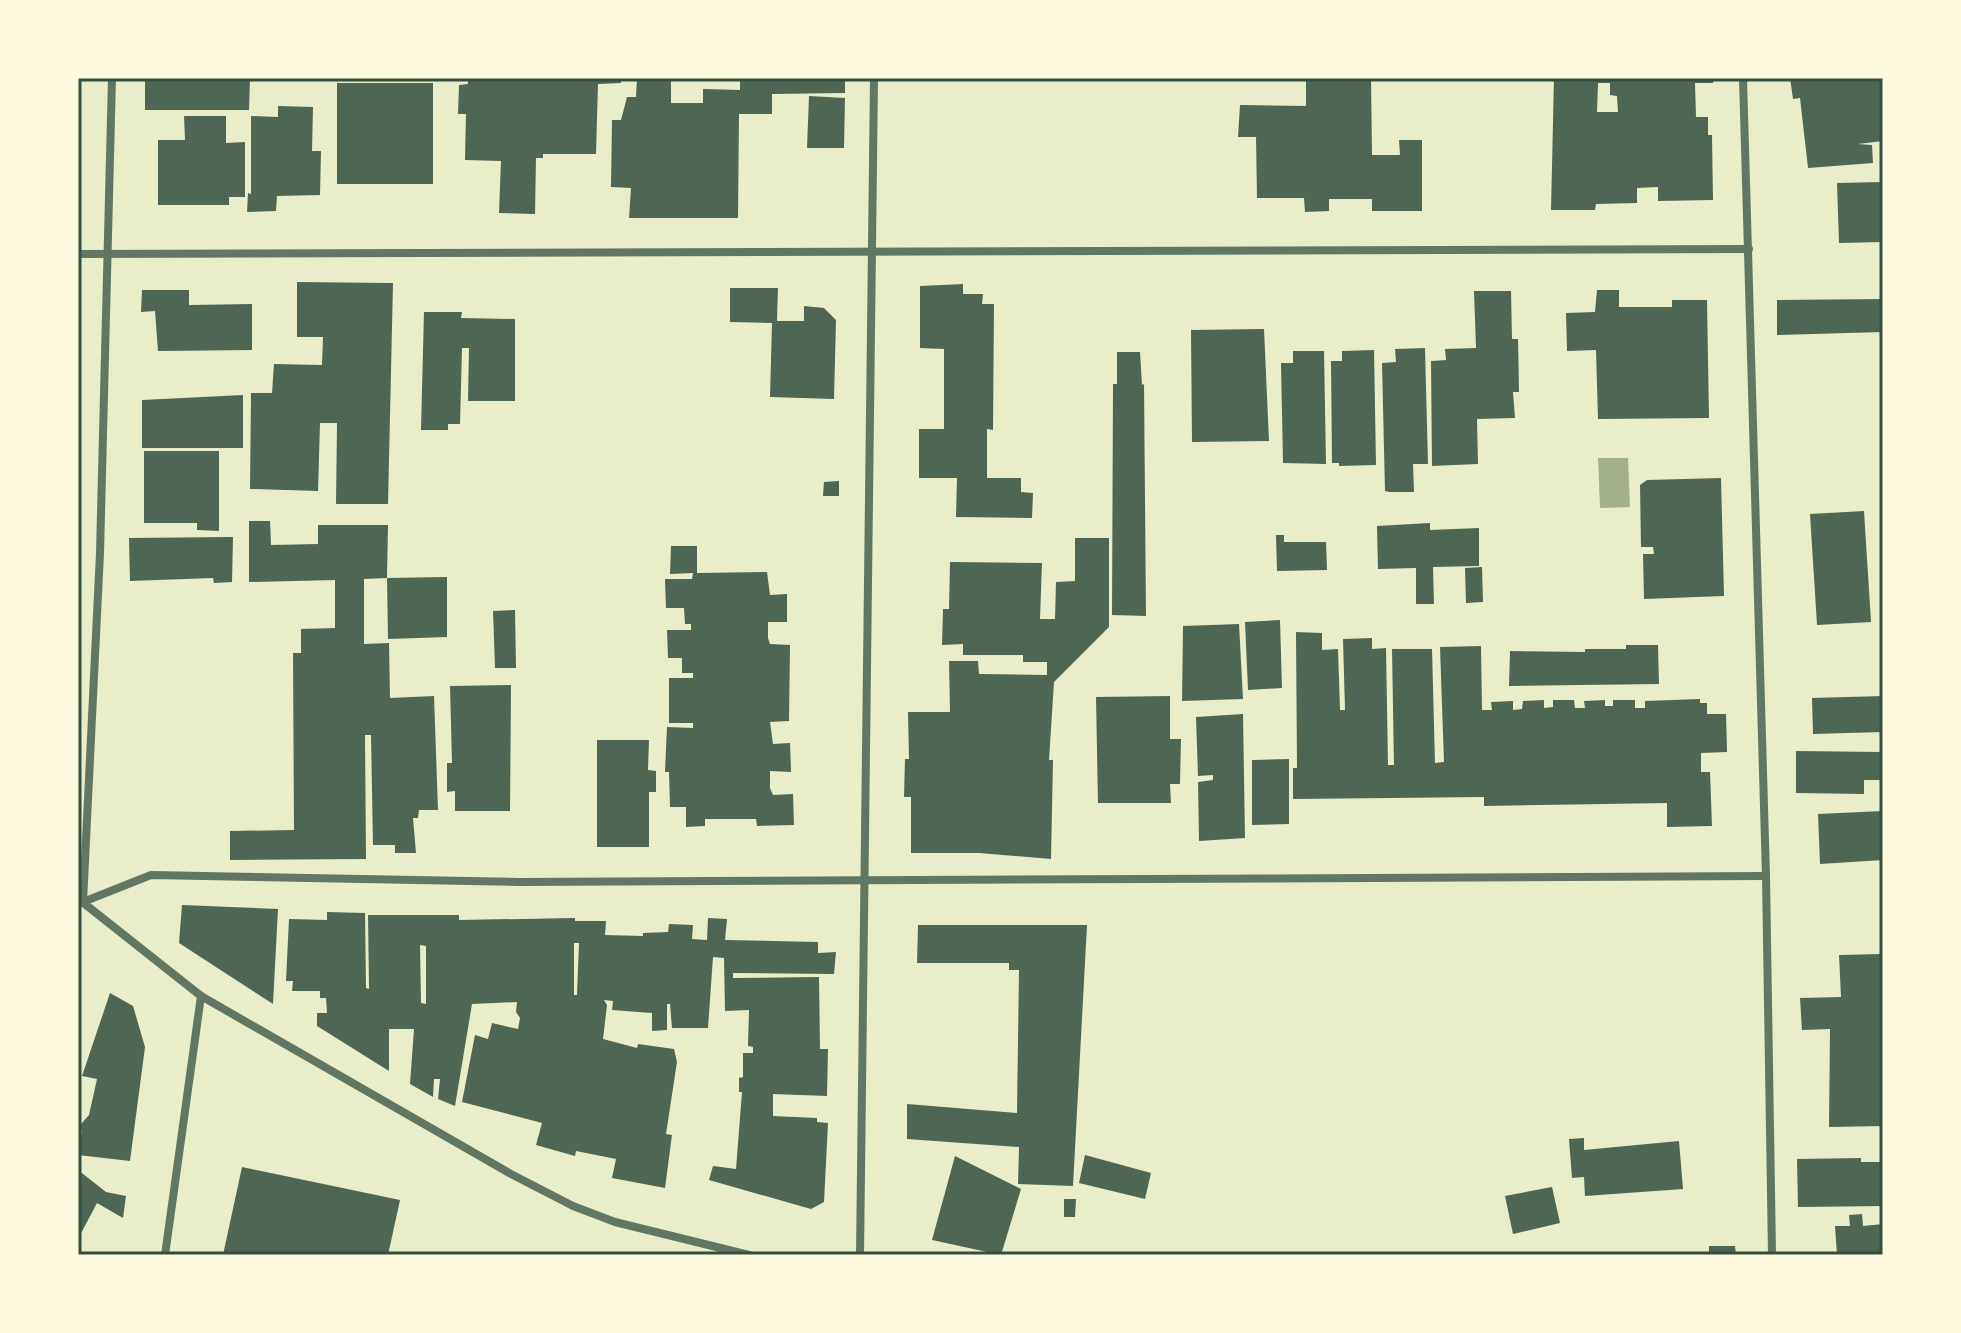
<svg xmlns="http://www.w3.org/2000/svg" width="1961" height="1333" viewBox="0 0 1961 1333" font-family="'Nunito Sans',sans-serif">
	<style>
		.water { fill: #a3b18a }
		.building { fill: #4f6655; fill-rule: evenodd }
		.lines { fill: none; stroke-linecap: round; stroke-linejoin: round }
		.minor { stroke: #617663; stroke-width: 8 }
		.neatline { fill: none; stroke: #344e41; stroke-width: 3 }
	</style>
	<rect width="100%" height="100%" fill="#e9edc9"/>
	<polygon class="water" points="1598,458 1628,458 1630,507 1600,508"/>
	<g class="building">
		<polygon points="145,78 250,78 249,110 145,110"/>
		<polygon points="468,78 621,78 621,83 598,84 596,154 543,154 543,158 536,158 535,214 499,213 501,161 465,160 466,114 458,114 459,85 468,84"/>
		<polygon points="637,78 671,78 671,103 703,103 703,89 740,90 740,78 845,78 845,93 772,94 772,114 739,114 738,218 629,218 631,188 611,187 612,120 621,120 627,97 636,97"/>
		<polygon points="1306,78 1371,78 1372,155 1400,155 1399,140 1422,140 1422,211 1372,211 1372,199 1329,199 1329,211 1305,212 1304,198 1257,198 1256,137 1238,137 1240,105 1306,106"/>
		<path d="M1554,78H1714L1713,83H1695L1696,117H1708V135H1712L1713,200L1658,201V187L1637,188V203L1596,204L1595,210H1551ZM1598,83H1610V95L1617,96L1618,112H1597Z"/>
		<polygon points="1790,78 1883,78 1883,141 1858,144 1872,145 1873,163 1808,168 1800,98 1793,99"/>
		<rect x="337" y="83" width="96" height="101"/>
		<polygon points="809,96 845,98 844,148 807,148"/>
		<polygon points="278,106 313,107 312,151 321,151 320,195 277,196 276,211 247,212 248,193 251,194 251,116 278,117"/>
		<polygon points="184,116 226,116 226,143 245,142 245,197 229,197 229,205 158,205 158,140 185,140"/>
		<polygon points="1883,182 1883,242 1839,243 1837,183"/>
		<polygon points="297,282 393,283 388,504 336,504 337,423 320,423 318,491 250,489 251,393 272,393 274,364 322,365 323,337 297,337"/>
		<polygon points="963,284 963,294 983,294 982,304 994,304 993,430 987,429 987,478 1021,478 1021,492 1033,493 1032,518 956,517 957,478 919,478 919,429 944,429 944,349 920,348 920,286"/>
		<polygon points="730,288 778,288 777,321 804,321 804,306 824,308 836,320 834,399 770,397 772,323 730,322"/>
		<polygon points="142,290 189,290 189,305 252,304 252,350 158,351 155,311 141,312"/>
		<polygon points="1597,290 1619,290 1619,307 1672,307 1672,300 1707,300 1709,418 1598,419 1596,350 1567,351 1566,313 1595,312"/>
		<polygon points="1474,291 1511,291 1512,339 1518,339 1519,392 1513,392 1515,418 1477,419 1478,464 1432,466 1431,361 1446,360 1445,349 1476,348"/>
		<polygon points="1883,299 1883,332 1777,335 1777,300"/>
		<polygon points="424,312 462,312 461,318 515,319 515,401 468,401 469,348 462,348 460,424 448,424 448,430 421,430"/>
		<polygon points="1264,329 1269,441 1192,442 1191,330"/>
		<polygon points="1425,348 1428,464 1413,464 1414,492 1389,492 1385,491 1382,363 1396,362 1395,349"/>
		<polygon points="1374,350 1376,465 1339,466 1339,463 1332,463 1331,361 1342,361 1342,351"/>
		<polygon points="1293,351 1324,351 1326,464 1283,463 1281,363 1293,363"/>
		<polygon points="1117,352 1140,352 1142,385 1144,384 1146,616 1112,615 1113,384 1117,384"/>
		<polygon points="243,395 243,448 142,448 142,400"/>
		<polygon points="144,451 219,451 219,531 197,530 197,523 144,523"/>
		<polygon points="1721,478 1724,596 1644,599 1643,554 1654,554 1653,547 1641,547 1640,485 1647,480"/>
		<polygon points="839,481 839,496 823,496 824,482"/>
		<polygon points="1864,511 1871,622 1817,625 1810,514"/>
		<polygon points="249,521 270,521 271,545 318,544 318,525 388,525 387,578 364,579 364,644 389,643 390,698 434,696 438,810 419,810 418,818 413,818 416,853 395,853 395,845 373,845 371,735 365,735 366,859 230,860 230,831 294,830 293,653 301,653 301,629 335,628 335,580 249,582"/>
		<polygon points="1430,523 1430,530 1479,528 1479,566 1433,567 1434,604 1416,604 1416,568 1378,569 1377,526"/>
		<polygon points="1276,535 1284,535 1284,542 1326,542 1327,570 1277,571"/>
		<polygon points="233,537 232,582 214,583 213,578 130,581 129,538"/>
		<polygon points="1075,538 1109,538 1109,627 1054,682 1049,760 1053,760 1051,859 979,853 911,853 911,797 904,797 905,759 909,759 908,712 950,712 949,661 978,661 979,674 1047,675 1047,662 1023,662 1023,655 963,655 963,644 942,645 943,609 949,609 950,562 1042,563 1040,619 1055,619 1056,582 1075,581"/>
		<polygon points="671,546 697,546 697,573 767,572 770,595 787,594 787,622 768,622 768,638 770,644 790,645 789,721 770,722 773,744 790,743 791,772 770,771 770,788 773,795 793,794 794,825 757,826 756,819 705,819 705,826 686,827 686,807 670,807 669,772 665,772 667,727 693,728 693,723 669,723 669,678 693,678 693,673 682,673 682,658 668,658 667,630 691,630 691,624 685,624 684,608 666,608 665,579 692,579 693,573 670,574"/>
		<polygon points="1482,567 1483,602 1466,603 1465,568"/>
		<polygon points="447,577 447,637 388,639 387,578"/>
		<polygon points="515,610 516,668 495,668 493,611"/>
		<polygon points="1280,620 1282,688 1248,690 1245,622"/>
		<polygon points="1239,624 1243,699 1182,701 1183,626"/>
		<polygon points="1296,632 1322,633 1322,650 1338,649 1340,710 1345,710 1343,639 1372,638 1372,649 1386,648 1388,765 1394,765 1392,649 1432,649 1435,763 1444,762 1440,647 1481,646 1482,710 1492,710 1491,702 1513,701 1513,710 1522,709 1523,701 1544,700 1544,708 1553,707 1553,700 1574,700 1575,708 1585,708 1584,701 1605,700 1605,706 1613,706 1613,700 1635,700 1635,708 1645,708 1645,701 1700,699 1700,703 1707,703 1707,714 1726,714 1727,752 1701,753 1701,772 1710,772 1712,826 1667,827 1667,803 1484,806 1484,797 1293,799 1293,768 1297,768"/>
		<polygon points="1626,645 1658,645 1659,684 1509,686 1510,651 1585,652 1585,649 1626,649"/>
		<polygon points="511,685 510,811 455,811 455,791 447,792 447,763 452,763 450,686"/>
		<polygon points="1170,696 1170,739 1181,739 1180,784 1170,784 1171,803 1098,803 1096,697"/>
		<polygon points="1883,696 1883,732 1813,734 1812,698"/>
		<polygon points="1243,714 1245,838 1199,841 1198,782 1213,780 1213,775 1198,776 1196,717"/>
		<polygon points="597,740 649,740 648,770 656,771 656,792 649,792 649,847 597,847"/>
		<polygon points="1796,751 1880,752 1880,780 1864,780 1864,794 1796,793"/>
		<polygon points="1289,759 1289,824 1252,825 1252,760"/>
		<polygon points="1883,811 1883,860 1820,864 1818,814"/>
		<polygon points="182,905 278,909 273,1004 179,943"/>
		<path d="M327,912L365,913L366,988L369,989L368,915H459V920L575,918V921H606L605,935L643,936V933L668,932L669,924L693,925L692,939L707,940L708,918L727,919L725,940L818,942V953L836,952L834,974L733,973V978L819,977L820,1049H828L827,1096L773,1094V1116L817,1118V1122L828,1123L824,1202L811,1209L709,1180L713,1166L736,1169L742,1092H739V1078L743,1077V1053H753V1047L748,1046L749,1010L725,1011L724,958L713,957L708,1028H672L670,1004H667V1030L652,1031V1013L612,1010L613,1001L604,1000L607,1005L603,1039L637,1048L638,1044L674,1049L677,1062L666,1134L672,1135L665,1188L612,1178L616,1159L576,1151L575,1156L536,1145L542,1123L462,1102L475,1035L488,1039L492,1023L518,1029L520,1018L516,1012L517,1002L472,1004L455,1106L438,1099L440,1079H434L433,1097L410,1084L414,1029H389V1071L317,1026V1013H327L326,998H320V991H292L293,981H286L289,919L327,920ZM574,943H579L577,995H574ZM420,945L426,946V1004L421,1003Z"/>
		<polygon points="918,925 1087,925 1073,1186 1018,1184 1019,1147 907,1139 907,1104 1017,1113 1019,970 1009,970 1009,963 917,963"/>
		<polygon points="1883,954 1883,1126 1829,1127 1830,1029 1802,1030 1800,998 1841,997 1839,955"/>
		<polygon points="110,993 133,1006 145,1047 130,1161 78,1155 82,1130 78,1137 78,1123 81,1124 89,1115 97,1079 82,1076"/>
		<polygon points="1584,1138 1584,1150 1679,1141 1683,1189 1585,1196 1584,1177 1572,1178 1569,1139"/>
		<polygon points="1085,1155 1151,1173 1145,1199 1079,1183"/>
		<polygon points="955,1156 1021,1189 1001,1255 932,1240"/>
		<polygon points="1861,1158 1861,1162 1883,1162 1883,1206 1798,1207 1797,1159"/>
		<polygon points="242,1167 400,1200 388,1255 223,1255"/>
		<polygon points="78,1170 106,1192 126,1196 123,1218 97,1203 78,1239"/>
		<polygon points="1552,1187 1560,1223 1513,1234 1505,1196"/>
		<polygon points="1064,1199 1076,1199 1075,1217 1064,1217"/>
		<polygon points="1862,1214 1863,1226 1883,1224 1883,1255 1837,1255 1835,1226 1850,1226 1849,1215"/>
		<polygon points="1709,1246 1735,1246 1736,1255 1709,1255"/>
	</g>
	<g class="lines">
		<g class="minor">
			<polyline points="112,78 100,553 83,902 151,875 519,882 1766,876"/>
			<polyline points="1743,78 1766,876 1772,1255"/>
			<polyline points="78,254 1749,249"/>
			<polyline points="81,901 201,996 511,1174 573,1206 615,1222 749,1255"/>
			<polyline points="165,1255 201,996"/>
			<polyline points="860,1255 874,78"/>
		</g>
	</g>
	<rect width="1961" height="1333" fill="none" stroke="#fefae0" stroke-width="160"/>
	<rect x="80" y="80" width="1801" height="1173" class="neatline"/>
</svg>
